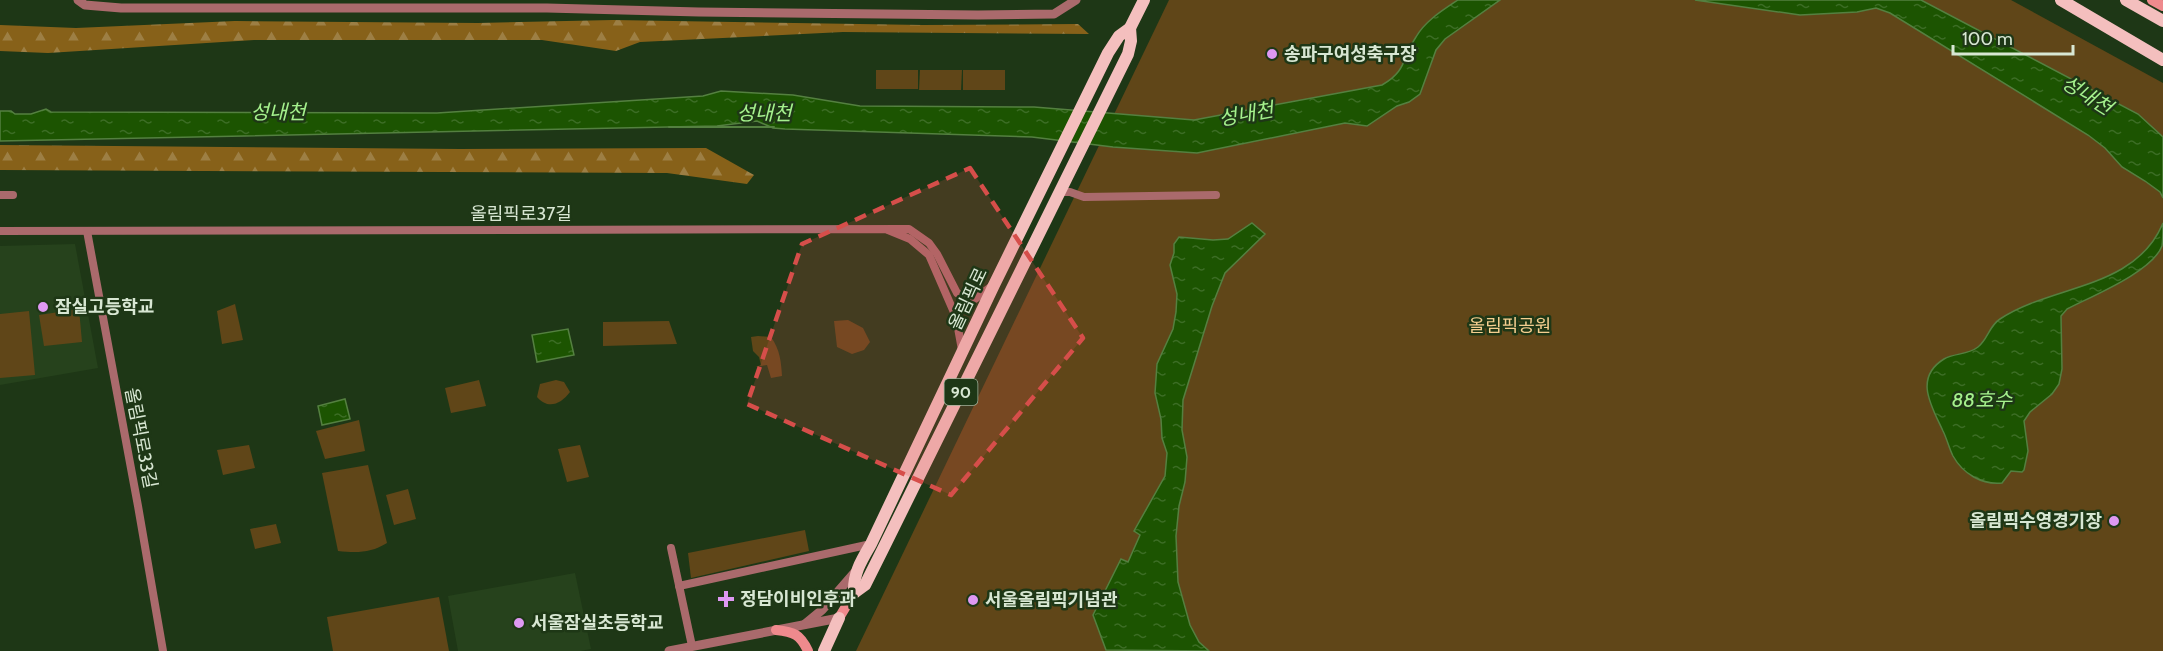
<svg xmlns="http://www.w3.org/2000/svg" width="2163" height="651" viewBox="0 0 2163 651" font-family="Cabin,'Noto Sans KR',sans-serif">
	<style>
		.built { fill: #26421c }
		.green { fill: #604618 }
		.forest { fill: url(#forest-firs) }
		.water { fill: url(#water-ripples); stroke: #548040; stroke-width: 1.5 }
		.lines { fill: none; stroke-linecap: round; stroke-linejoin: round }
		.stream { stroke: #548040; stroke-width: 2 }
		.minor { stroke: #aa6a6c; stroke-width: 8 }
		.tertiary { stroke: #aa6a6c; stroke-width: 9 }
		.secondary { stroke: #ef8a8d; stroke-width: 10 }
		.primary { stroke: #f4bfbe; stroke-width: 12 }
		.marked { fill: #d64e4a; fill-opacity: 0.2; stroke: #d64e4a; stroke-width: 4.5; stroke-dasharray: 12 8; stroke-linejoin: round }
		.poi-dot { fill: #de98f2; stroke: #1e3716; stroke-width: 2 }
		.labels { text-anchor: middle; stroke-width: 5; stroke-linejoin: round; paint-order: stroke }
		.shield { fill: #1e3716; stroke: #a0b29a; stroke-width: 1.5 }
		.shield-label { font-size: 16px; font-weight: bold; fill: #d8e7d3 }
		.poi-label { font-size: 18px; font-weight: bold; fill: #d8e7d3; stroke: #1e3716; text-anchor: start }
		.street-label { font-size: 18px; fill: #d8e7d3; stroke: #1e3716 }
		.park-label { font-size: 18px; fill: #f5ce8f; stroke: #1e3716 }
		.water-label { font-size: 20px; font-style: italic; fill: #a5f18d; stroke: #1e3716 }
	</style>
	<defs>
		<pattern id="forest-firs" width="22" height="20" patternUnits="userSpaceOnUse" patternTransform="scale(1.5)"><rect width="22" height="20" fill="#876119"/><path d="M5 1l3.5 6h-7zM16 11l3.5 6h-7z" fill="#9d7f44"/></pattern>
		<pattern id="water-ripples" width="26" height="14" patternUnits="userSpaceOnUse" patternTransform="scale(1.5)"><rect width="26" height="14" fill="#1c5401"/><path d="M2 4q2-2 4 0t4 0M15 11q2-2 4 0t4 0" fill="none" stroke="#3c6d25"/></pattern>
	</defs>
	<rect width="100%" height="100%" fill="#1e3716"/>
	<g class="built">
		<polygon points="75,244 98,368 0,385 0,246"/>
		<polygon points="575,573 591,649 580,651 458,651 448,596"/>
	</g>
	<g class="green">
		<polygon points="1169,0 2011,0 2163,83 2163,651 856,651"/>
		<rect x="876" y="70" width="42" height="19"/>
		<polygon points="920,70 962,70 961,90 919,90"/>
		<rect x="963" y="70" width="42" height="20"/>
		<polygon points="235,304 243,340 222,344 217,311"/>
		<polygon points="79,309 82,342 44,346 39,315"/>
		<polygon points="29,311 35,375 0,378 0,314"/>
		<polygon points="848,320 863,328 870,342 864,350 852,354 837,347 834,321"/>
		<polygon points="669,321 677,344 603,346 603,322"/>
		<path d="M758,336L771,337C780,350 781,361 782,376L771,378L767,365L755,367L761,365L759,357L753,351L751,337Z"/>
		<polygon points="479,380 486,406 451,413 445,388"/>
		<path d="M556,380L564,382L570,392C561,404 548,410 537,397L540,384Z"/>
		<polygon points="359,420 365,451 325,459 316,431"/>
		<polygon points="249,445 255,468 223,475 217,450"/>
		<polygon points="580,445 589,477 567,482 558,449"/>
		<path d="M368,465L387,543C371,553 357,553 338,551L322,473Z"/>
		<polygon points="408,489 416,519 394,525 386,495"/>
		<polygon points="276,524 281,543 255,549 250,529"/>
		<polygon points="805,530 809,551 691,578 688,553"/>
		<polygon points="439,597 449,651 333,651 327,617"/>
	</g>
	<g class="forest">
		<polygon points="613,20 923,25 1078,24 1089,34 843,32 640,42 616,51 542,40 254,40 48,53 0,51 0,25 76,28 235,21 478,23"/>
		<polygon points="0,145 460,149 706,148 754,175 747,184 667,173 0,170"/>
	</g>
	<g class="water">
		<path d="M1458,0H1500L1445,39L1436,50L1420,94L1409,102L1397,106L1367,126L1345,123L1197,153L1113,147L1032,137L785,129L773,128L757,121L717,126L0,141V111H11L15,114H31L46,109L51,112L437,113L703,96L721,91L793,95L860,106L1034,107L1194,120L1382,85C1407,71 1402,58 1416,37C1425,21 1443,10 1458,0Z"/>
		<polygon points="1695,0 1921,0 2138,114 2163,137 2163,198 2160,192 2145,181 2122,167 2105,148 2088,135 1890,13 1876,8 1857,12 1800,15"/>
		<polygon points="1252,223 1265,234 1225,273 1212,306 1183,400 1182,430 1187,457 1185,482 1179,506 1176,536 1178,582 1190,625 1199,642 1209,651 1106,650 1093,615 1121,559 1128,562 1140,535 1134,531 1165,476 1167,453 1162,438 1161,419 1155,393 1157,364 1173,329 1176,312 1177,294 1170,265 1174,253 1174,244 1179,237 1213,240 1228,239"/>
		<path d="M2163,223C2163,230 2163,240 2162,246C2152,272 2092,296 2067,309L2061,316L2062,369L2059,384L2052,394L2030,412L2024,421L2028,451L2024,470L2022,472L2011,471L2002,483C1982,485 1963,474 1953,456C1949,448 1947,439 1943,431C1932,407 1913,378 1944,359C1954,353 1968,355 1978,347C1988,339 1989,326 2000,319C2053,284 2135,290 2163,223Z"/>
		<polygon points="568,329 574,355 537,362 532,335"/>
		<polygon points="345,399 350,419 322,425 318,406"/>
	</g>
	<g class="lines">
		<polyline class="stream" points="669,127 774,127"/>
		<g class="minor">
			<polyline points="1060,192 1070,192 1084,197 1216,195"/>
			<polyline points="0,195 13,195"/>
			<polyline points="888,230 910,239 929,255 956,317 962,350"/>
			<polyline points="0,231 909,229 929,243 937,254 957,293 965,298 975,299 992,286"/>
			<polyline points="87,231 138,506 163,651"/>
			<polyline points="671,548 692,646"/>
			<polyline points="679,586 871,544"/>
		</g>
		<g class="tertiary">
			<polyline points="78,0 85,5 121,8 547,8 699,12 978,15 1054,14 1076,0"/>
			<polyline points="805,624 822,610 855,572"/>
			<polyline points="669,651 839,618"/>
		</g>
		<g class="secondary">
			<polyline points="2152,0 2163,6"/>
			<polyline points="839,618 854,593"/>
			<path d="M776,630C794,632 800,634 808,651"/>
		</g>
		<g class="primary">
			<polyline points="2061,0 2163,60"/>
			<polyline points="2126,0 2163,21"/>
			<path d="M854,593C853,574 861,561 871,544L994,285L1108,53L1119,36L1130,28L1144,0"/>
			<polyline points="854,593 865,585 883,549 1128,54 1131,41 1130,28"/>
			<polyline points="824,651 839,618"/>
		</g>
	</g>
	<path class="marked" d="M970,168L1083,338L951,495L747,404L802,244Z"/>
	<g class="poi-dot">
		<circle cx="1272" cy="54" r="6"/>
		<circle cx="43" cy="307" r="6"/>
		<circle cx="2114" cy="521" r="6"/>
		<path d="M723 590h6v6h6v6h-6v6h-6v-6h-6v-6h6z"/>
		<circle cx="973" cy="600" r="6"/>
		<circle cx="519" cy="623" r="6"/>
	</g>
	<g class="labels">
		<rect class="shield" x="944.5" y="379" width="33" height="26" rx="4.5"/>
		<g class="shield-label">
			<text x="961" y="398">90</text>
		</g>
		<g class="poi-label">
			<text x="1284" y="60">송파구여성축구장</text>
			<text x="55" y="313">잠실고등학교</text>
			<text x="2102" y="527" text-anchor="end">올림픽수영경기장</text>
			<text x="740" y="605">정담이비인후과</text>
			<text x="985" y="606">서울올림픽기념관</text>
			<text x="531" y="629">서울잠실초등학교</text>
		</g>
		<g class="street-label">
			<text x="521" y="220">올림픽로37길</text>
			<text transform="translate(968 299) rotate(-65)" y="6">올림픽로</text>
			<text transform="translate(141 438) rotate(79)" y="6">올림픽로33길</text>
		</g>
		<g class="park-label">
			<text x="1510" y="332">올림픽공원</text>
		</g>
		<g class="water-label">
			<text transform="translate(2087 95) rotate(32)" y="7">성내천</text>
			<text x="278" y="119">성내천</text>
			<text x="764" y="120">성내천</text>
			<text transform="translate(1246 114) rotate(-10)" y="7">성내천</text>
			<text x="1982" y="407">88호수</text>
		</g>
	</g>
	<path d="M1953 45v9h120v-9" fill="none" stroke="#d8e7d3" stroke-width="3"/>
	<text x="1962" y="45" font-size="18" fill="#d8e7d3" stroke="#1e3716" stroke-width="4.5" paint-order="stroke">100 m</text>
</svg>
